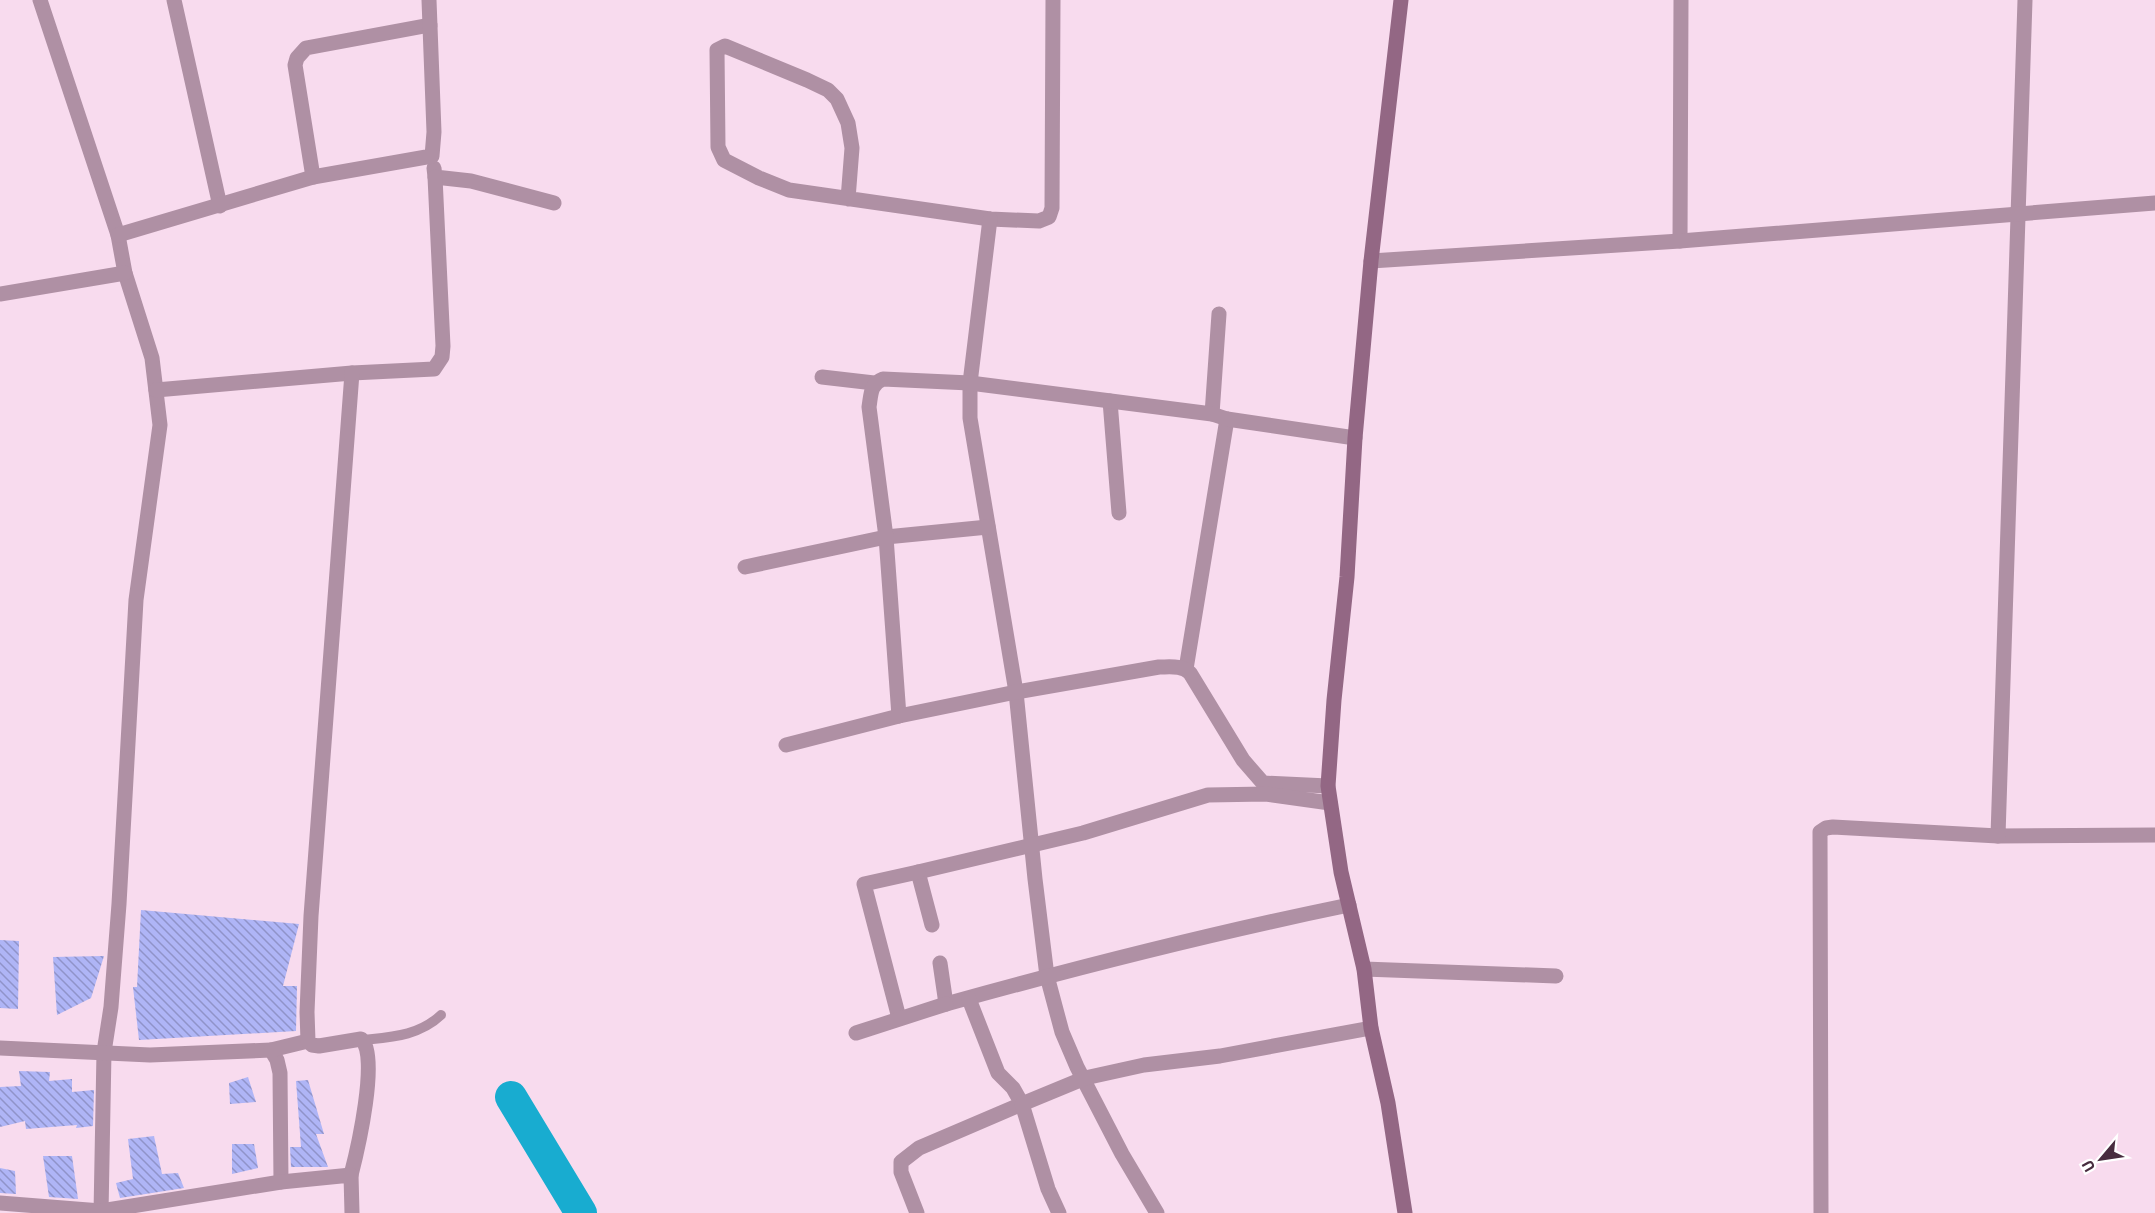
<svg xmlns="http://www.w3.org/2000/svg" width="2155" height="1213" viewBox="0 0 2155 1213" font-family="'Titillium Web',sans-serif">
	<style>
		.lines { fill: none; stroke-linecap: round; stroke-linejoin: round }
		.river { stroke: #18acd0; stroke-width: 32 }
		.building { fill: url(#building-back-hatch) }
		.lane { stroke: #af90a4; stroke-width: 10 }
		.street { stroke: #af90a4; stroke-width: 15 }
		.secondary { stroke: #936784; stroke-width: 15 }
	</style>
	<defs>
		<pattern id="building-back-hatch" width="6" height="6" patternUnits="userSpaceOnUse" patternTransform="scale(1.5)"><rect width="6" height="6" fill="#afb5f6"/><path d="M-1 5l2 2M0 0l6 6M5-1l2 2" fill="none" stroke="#9093c9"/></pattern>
	</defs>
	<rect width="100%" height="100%" fill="#f8dbee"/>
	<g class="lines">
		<polyline class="river" points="511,1097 581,1213"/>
	</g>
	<g class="building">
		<polygon points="141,910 299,924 283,986 297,986 296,1031 139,1040 133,987 137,987"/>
		<polygon points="0,940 19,941 18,1009 0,1008"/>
		<polygon points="104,956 91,998 57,1015 53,957"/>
		<polygon points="19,1071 50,1072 49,1081 72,1079 72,1092 94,1090 93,1126 76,1128 77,1125 26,1129 25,1121 0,1127 0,1087 21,1086"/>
		<polygon points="248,1077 256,1102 230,1104 229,1083"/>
		<polygon points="308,1080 324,1134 316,1134 328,1167 291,1167 290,1147 301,1147 296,1081"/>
		<polygon points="154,1136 162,1174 178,1173 184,1188 120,1198 116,1183 133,1179 128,1139"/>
		<polygon points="232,1144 254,1144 258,1168 232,1174"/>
		<polygon points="43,1156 72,1156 78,1199 49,1197"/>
		<polygon points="0,1168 15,1171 16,1194 0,1193"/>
	</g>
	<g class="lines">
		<path class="lane" d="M363,1040C391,1037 419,1036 441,1015"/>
		<g class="street">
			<polyline points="40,0 118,235 125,273 152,358 160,425 136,600 119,904 111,1007 104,1052 101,1213"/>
			<polyline points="174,0 220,206"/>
			<polyline points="2025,0 1998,836 2155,835"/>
			<polyline points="434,168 435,177 471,181 554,203"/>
			<polyline points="313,177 295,65 297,58 306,48 430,25"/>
			<polyline points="848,199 852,148 848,123 837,99 828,90 807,80 725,46 717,50 718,147 724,160 759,178 789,190 990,219 1039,221 1049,217 1052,208 1053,0"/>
			<polyline points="990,219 970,383 970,418 1016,692 1035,879 1047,976 1062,1032 1077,1067 1122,1154 1157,1213"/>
			<polyline points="118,235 313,177 432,156 434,132 429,0"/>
			<polyline points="1680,241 1681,0"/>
			<polyline points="1371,261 1680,241 2155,203"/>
			<polyline points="0,294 125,273"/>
			<polyline points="822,377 874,383"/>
			<polyline points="156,390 352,373 434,369 442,357 443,346 435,177"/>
			<polyline points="1110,401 1119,513"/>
			<polyline points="1212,414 1219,314"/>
			<polyline points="745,567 886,537 988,527"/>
			<polyline points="1186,669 1227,419"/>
			<path d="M899,716L886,537L869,407C871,395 870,384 883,379L970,383L1212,414L1227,419L1355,438"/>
			<path d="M786,745L899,716L1016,692L1159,667C1170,667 1182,665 1190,673L1243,760L1263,783L1328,786"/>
			<polyline points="932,925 918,872 1083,833 1208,795 1266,794 1330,803"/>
			<path d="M940,963L946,1004C1079,967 1213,933 1349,905"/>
			<polyline points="1364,969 1556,976"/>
			<polyline points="899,1018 864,884 918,872"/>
			<polyline points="856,1033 946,1004"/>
			<polyline points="0,1048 150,1055 271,1050 277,1060 280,1073 281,1182"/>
			<polyline points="271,1050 308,1041"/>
			<path d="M351,1175C357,1152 380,1054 361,1039L319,1046L312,1045L308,1041L307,1012L311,916L352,373"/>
			<polyline points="0,1203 101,1211 281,1182 351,1175 352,1213"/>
			<polyline points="917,1213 901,1172 901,1162 919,1148 1022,1104 1013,1088 998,1073 969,999"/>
			<polyline points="1059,1213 1048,1189 1022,1104 1085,1078 1144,1065 1220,1056 1371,1028"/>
			<polyline points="1821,1213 1820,832 1826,828 1833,827 1998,836"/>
		</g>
		<polyline class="secondary" points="1401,0 1371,261 1355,438 1347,577 1334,700 1328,786 1341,872 1364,969 1371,1028 1388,1103 1405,1213"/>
	</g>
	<g transform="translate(2101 1159) rotate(241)" stroke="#ffffff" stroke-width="4.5" paint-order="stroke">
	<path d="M0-4.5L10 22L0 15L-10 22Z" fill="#482c3f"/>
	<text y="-9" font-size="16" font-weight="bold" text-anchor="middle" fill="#482c3f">U</text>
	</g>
</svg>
